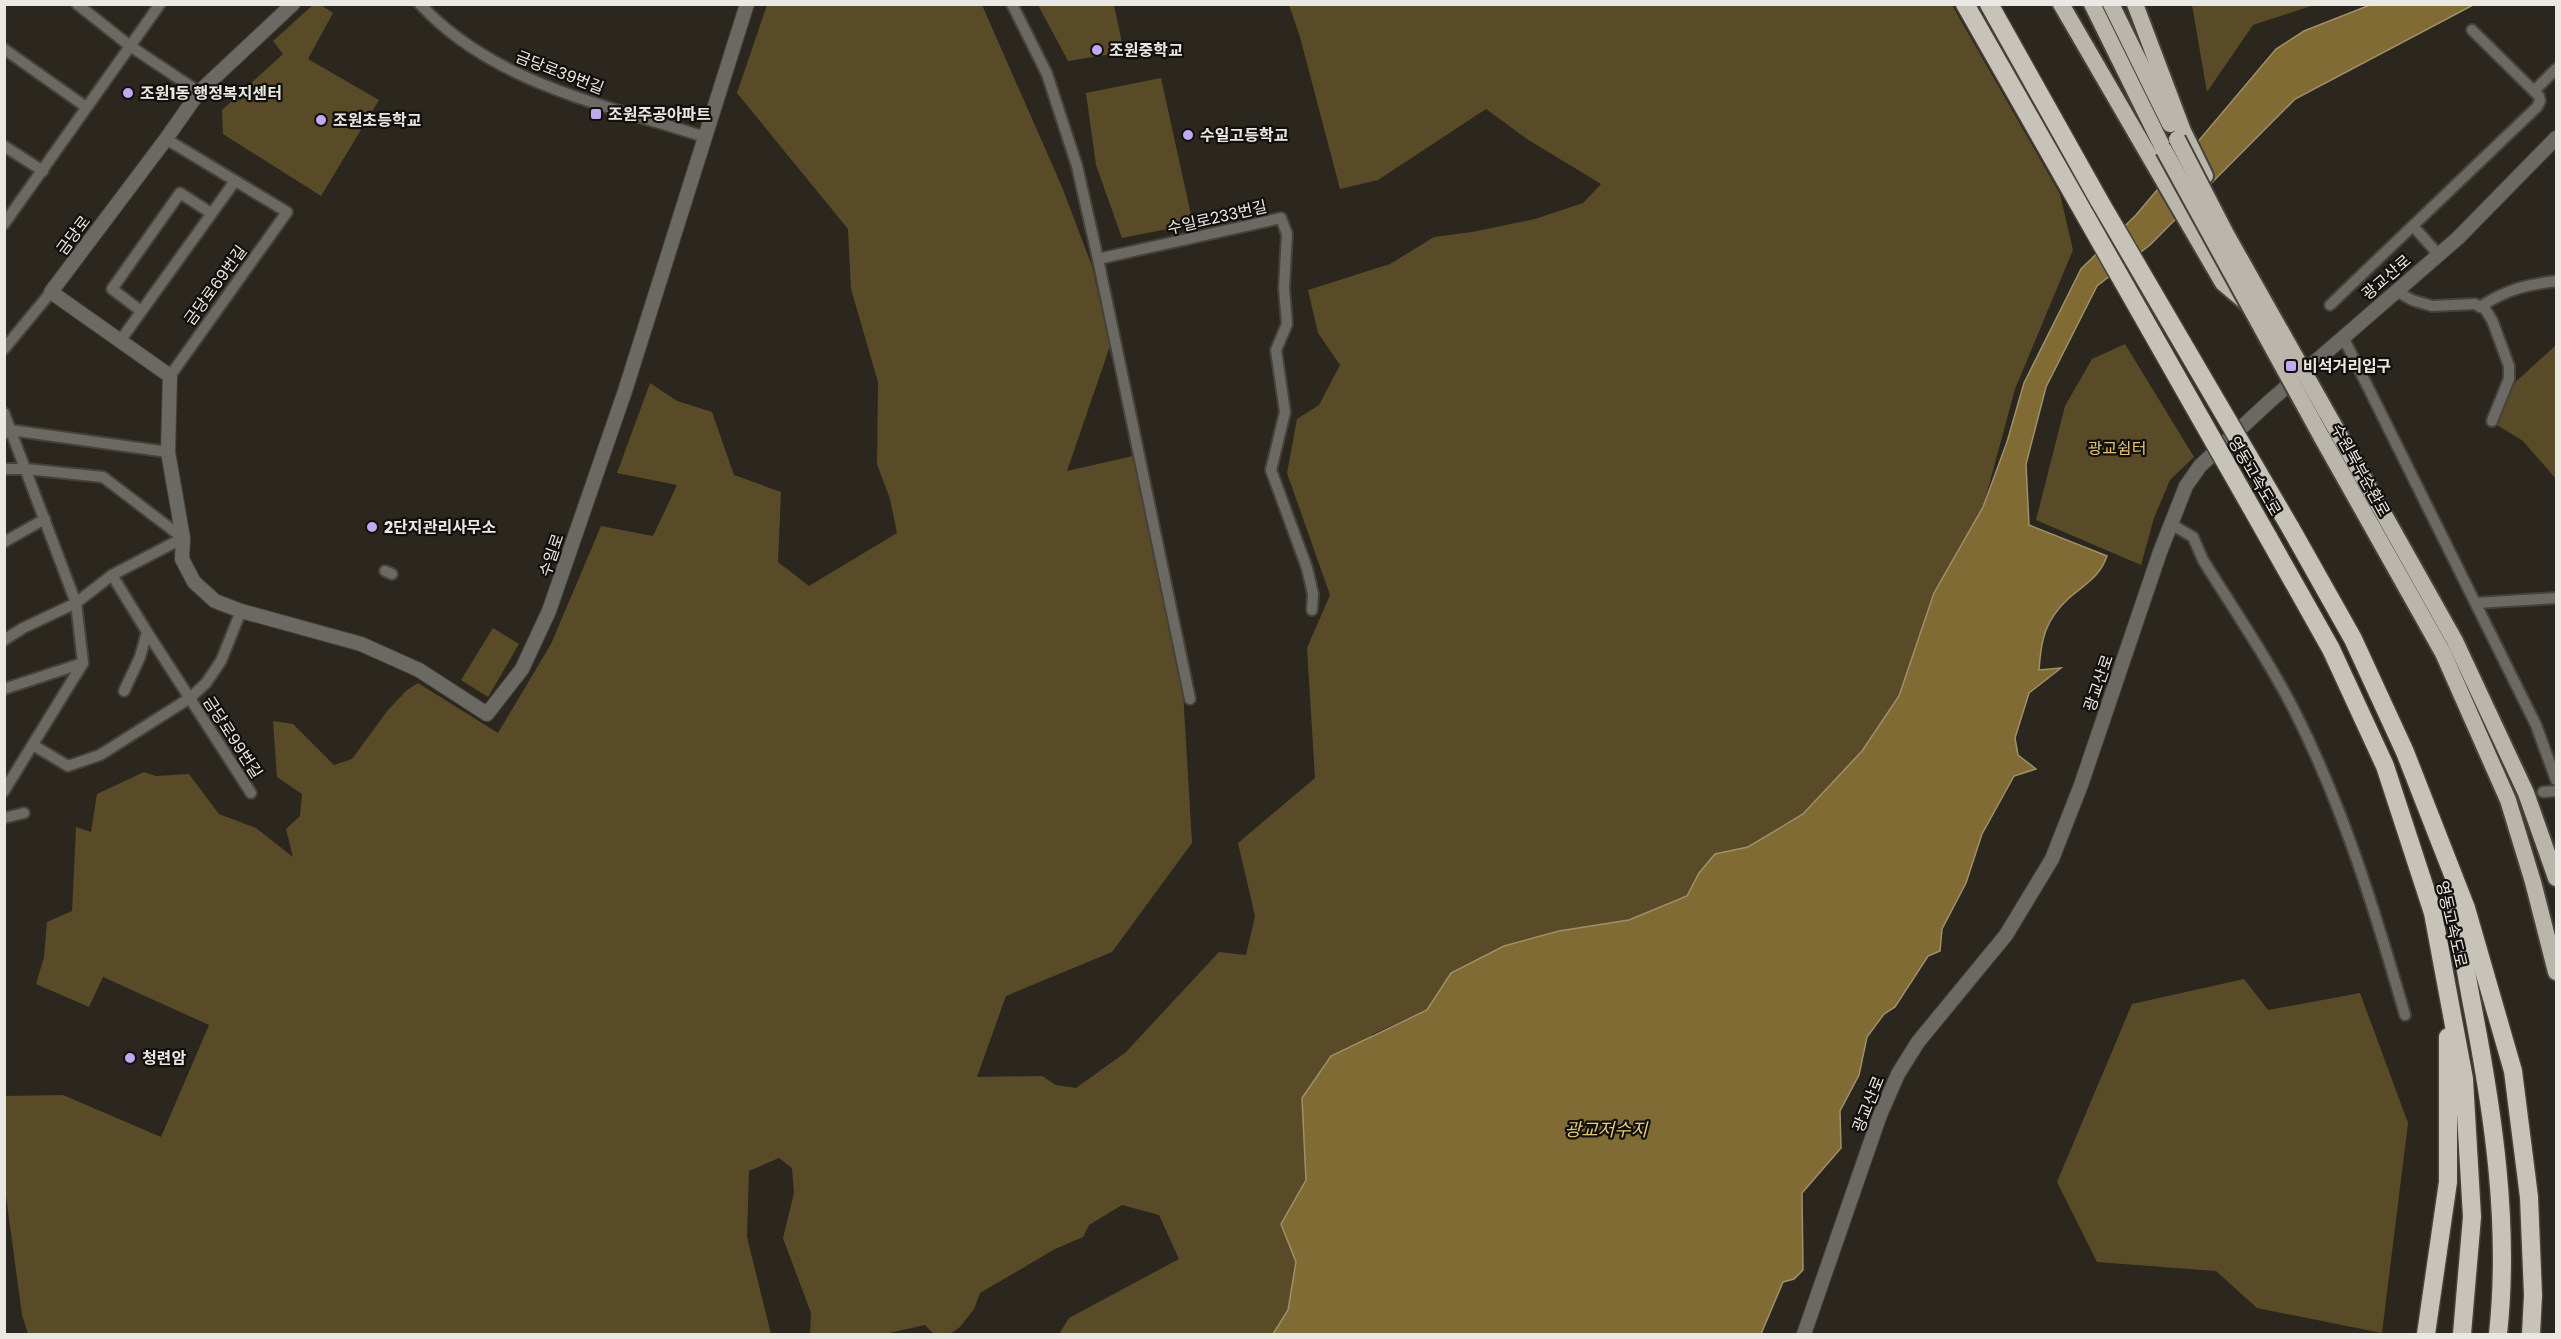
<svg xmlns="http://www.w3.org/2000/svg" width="2561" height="1339" viewBox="0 0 2561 1339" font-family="Poppins,'Noto Sans KR',sans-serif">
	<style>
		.green { fill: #594b27 }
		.water { fill: #806b35; stroke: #a09069; stroke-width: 1.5 }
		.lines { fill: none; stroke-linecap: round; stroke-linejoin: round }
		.minor-casing { stroke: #46423a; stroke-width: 14 }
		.tertiary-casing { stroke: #46423a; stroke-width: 16 }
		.trunk-casing { stroke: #46423a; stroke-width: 20 }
		.motorway-casing { stroke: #46423a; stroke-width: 21 }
		.minor { stroke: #6a6964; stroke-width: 10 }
		.tertiary { stroke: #6a6964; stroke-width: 14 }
		.trunk { stroke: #bab6ac; stroke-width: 16 }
		.motorway { stroke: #c8c3b8; stroke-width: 18 }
		.trunk-bridge-casing { stroke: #46423a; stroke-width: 20; stroke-linecap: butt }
		.motorway-bridge-casing { stroke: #46423a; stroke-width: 21; stroke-linecap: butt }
		.trunk-bridge { stroke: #bab6ac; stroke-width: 16 }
		.motorway-bridge { stroke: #c8c3b8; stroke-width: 18 }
		.poi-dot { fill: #c0a8f3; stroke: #12100d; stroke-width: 2 }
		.labels { text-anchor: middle; stroke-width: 4.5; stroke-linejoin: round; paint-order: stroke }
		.poi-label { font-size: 16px; font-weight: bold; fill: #eae8e2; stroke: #12100d; text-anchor: start }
		.street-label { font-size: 16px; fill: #eae8e2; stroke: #12100d }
		.park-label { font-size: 16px; fill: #e3c371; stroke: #12100d }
		.water-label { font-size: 18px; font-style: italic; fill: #e9c977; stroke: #12100d }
	</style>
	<rect width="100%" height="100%" fill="#2b271f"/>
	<g class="green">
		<polygon points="314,4 321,5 333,13 308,59 379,100 321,196 223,134 222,110 283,54 273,41"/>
		<polygon points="767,5 982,5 1062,187 1092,266 1110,346 1067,471 1133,456 1183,691 1192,843 1112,952 1006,996 977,1077 1042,1076 1056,1085 1076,1088 1126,1052 1219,952 1246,955 1255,916 1238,843 1315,778 1307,648 1330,595 1287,473 1297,419 1319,405 1340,365 1318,333 1308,290 1390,264 1434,237 1472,232 1535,219 1583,203 1601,184 1527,139 1486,109 1378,180 1340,189 1300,37 1289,5 1952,5 2060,194 2073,250 2015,389 1983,507 1934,593 1899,696 1862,751 1803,814 1748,847 1715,854 1699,873 1687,896 1629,920 1559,931 1504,946 1451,973 1427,1010 1373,1034 1302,1098 1306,1180 1281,1224 1296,1262 1288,1310 1273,1334 1059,1334 1069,1318 1179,1259 1159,1215 1122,1205 1089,1225 1083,1237 1055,1249 980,1293 974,1309 960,1327 950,1334 934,1334 925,1325 885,1334 810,1334 811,1313 783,1238 794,1193 792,1168 779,1158 749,1171 747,1237 771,1334 28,1334 22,1315 5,1189 4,1096 63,1095 161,1137 209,1025 103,977 89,1007 36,984 44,957 47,922 72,911 76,827 91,832 97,794 144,772 156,776 189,774 219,814 256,828 293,857 286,829 300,816 302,794 277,777 273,721 293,724 334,765 352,759 388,710 407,690 418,683 498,733 551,644 601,526 653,536 677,485 617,473 650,383 677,401 712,412 734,475 781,492 778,562 809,586 897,533 890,499 877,464 878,382 851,289 848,229 737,93"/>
		<polygon points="1038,5 1114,5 1124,52 1068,61"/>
		<polygon points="2192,5 2192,4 2314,5 2253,25 2207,92"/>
		<polygon points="1161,78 1193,224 1122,238 1096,165 1086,93"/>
		<polygon points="2125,344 2194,457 2170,480 2154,518 2141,565 2036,520 2065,406 2092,359"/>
		<polygon points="2556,345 2556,479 2523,441 2497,425 2508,389"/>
		<polygon points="493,628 519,644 488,697 461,680"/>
		<polygon points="2244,979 2268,1010 2360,993 2408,1123 2382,1333 2257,1308 2216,1271 2097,1262 2057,1182 2132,1004"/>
	</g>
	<path class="water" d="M2370,5H2473L2295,99L2150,245L2097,286L2046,387L2026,464L2029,525L2107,556C2099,578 2086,583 2069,598C2045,620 2041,639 2039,670L2061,668L2029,693L2015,738L2018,755L2036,769L2014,776L1982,834L1966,883L1942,929L1940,951L1928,956L1895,1007L1884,1014L1867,1037L1859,1075L1840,1111L1841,1148L1802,1193L1803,1270L1794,1279L1783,1282L1761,1334H1273L1288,1310L1296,1262L1281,1224L1306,1180L1302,1098L1331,1056L1427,1010L1451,973L1504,946L1559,931L1629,920L1687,896L1699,873L1715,854L1748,847L1803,814L1862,751L1899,696L1934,593L1983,507L2007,442L2024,383L2081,269L2136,215L2276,49L2304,31Z"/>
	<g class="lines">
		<defs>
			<g id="minor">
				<polyline points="77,4 130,46 199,92"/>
				<path d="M420,4C494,84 606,105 705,137"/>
				<polyline points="1012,4 1047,74 1077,166 1098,259 1281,218 1287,234 1284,288 1287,324 1276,350 1285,412 1271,470 1307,568 1313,594 1312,610"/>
				<polyline points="4,49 86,107"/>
				<polyline points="2534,91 2556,69"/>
				<polyline points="166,139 287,212 170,376"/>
				<polyline points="4,146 43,171"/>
				<polyline points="4,224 160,4"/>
				<polyline points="2413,226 2438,254"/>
				<polyline points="1098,259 1190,699"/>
				<polyline points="2396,291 2412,300 2432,306 2475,304 2485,309 2492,320 2509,366 2509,379 2492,421"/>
				<polyline points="2330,305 2537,107 2540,101 2539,96 2472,30"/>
				<path d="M2480,307C2507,289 2526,285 2556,281"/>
				<polyline points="141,311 112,289 180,193 211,213"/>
				<polyline points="2343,337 2536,725 2556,780"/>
				<polyline points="120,341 235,181"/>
				<polyline points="4,349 51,292"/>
				<polyline points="4,413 76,603 83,663 4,791"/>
				<polyline points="6,433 10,430 168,452"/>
				<polyline points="4,469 26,469 103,477 183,538 112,575 76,603 23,628 4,640"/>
				<path d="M2171,524L2193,537L2203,560C2234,610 2268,659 2295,712C2344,809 2375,911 2405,1015"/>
				<polyline points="4,542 45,519"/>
				<polyline points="385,571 392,574"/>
				<polyline points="112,575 147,632 140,657 124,691"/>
				<polyline points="2476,603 2556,598"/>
				<polyline points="147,632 251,793"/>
				<polyline points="4,689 83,663"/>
				<polyline points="33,745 68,766 100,755 190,698 206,683 221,661 241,611"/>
				<polyline points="2543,792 2556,791"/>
				<polyline points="4,818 24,813"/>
			</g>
			<g id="tertiary">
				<polyline points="293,4 199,92 166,139 51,292 170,376 168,452 183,538 182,559 194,582 215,601 241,611 361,644 419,670 487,714 522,669 549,611 625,391 747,4"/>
				<polyline points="1804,1334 1880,1115 1898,1074 1918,1042 2006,935 2052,859 2081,785 2160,552 2186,486 2200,466 2270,401 2458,238 2556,138"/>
			</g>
			<g id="trunk">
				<polyline points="2061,4 2223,283 2249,305"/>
				<polyline points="2092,4 2164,150"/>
				<polyline points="2111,4 2170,124"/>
				<polyline points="2135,4 2183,131 2205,176"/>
				<polyline points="2336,429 2455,641 2526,793 2556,878"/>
				<polyline points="2321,436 2443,653 2508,800 2533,882 2556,972"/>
			</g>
			<g id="motorway">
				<polyline points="1965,4 2085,215"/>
				<polyline points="1989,4 2100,202"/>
				<polyline points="2290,527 2353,639 2405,752 2466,908 2513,1071 2529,1197 2533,1295 2531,1334"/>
				<polyline points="2268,537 2331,649 2385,766 2433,913 2464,1079 2472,1217 2462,1334"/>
				<path d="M2451,896C2460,932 2465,968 2472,1004C2493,1112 2510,1224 2498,1334"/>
				<polyline points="2426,1334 2448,1182 2448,1037"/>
			</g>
		</defs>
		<use href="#minor" class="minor-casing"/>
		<use href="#tertiary" class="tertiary-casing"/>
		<use href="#trunk" class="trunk-casing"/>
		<use href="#motorway" class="motorway-casing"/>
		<use href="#minor" class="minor"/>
		<use href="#tertiary" class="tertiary"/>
		<use href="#trunk" class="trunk"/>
		<use href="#motorway" class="motorway"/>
		<defs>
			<g id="trunk-bridge">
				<polyline points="2177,139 2226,234 2336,429"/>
				<polyline points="2164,150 2321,436"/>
			</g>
			<g id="motorway-bridge">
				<polyline points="2100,202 2290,527"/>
				<polyline points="2085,215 2268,537"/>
			</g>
		</defs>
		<use href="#trunk-bridge" class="trunk-bridge-casing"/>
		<use href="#motorway-bridge" class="motorway-bridge-casing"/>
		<use href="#trunk-bridge" class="trunk-bridge"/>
		<use href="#motorway-bridge" class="motorway-bridge"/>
	</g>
	<g class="poi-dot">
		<circle cx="1097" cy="50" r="6"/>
		<circle cx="128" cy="93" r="6"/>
		<rect x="590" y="108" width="12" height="12" rx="3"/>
		<circle cx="321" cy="120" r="6"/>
		<circle cx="1188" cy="135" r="6"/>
		<rect x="2285" y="360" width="12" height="12" rx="3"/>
		<circle cx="372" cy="527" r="6"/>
		<circle cx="130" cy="1058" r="6"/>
	</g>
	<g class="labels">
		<g class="poi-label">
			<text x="1109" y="56">조원중학교</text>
			<text x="140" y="99">조원1동 행정복지센터</text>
			<text x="608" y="120">조원주공아파트</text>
			<text x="333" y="126">조원초등학교</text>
			<text x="1200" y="141">수일고등학교</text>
			<text x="2303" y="372">비석거리입구</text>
			<text x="384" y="533">2단지관리사무소</text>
			<text x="142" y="1064">청련암</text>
		</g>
		<g class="street-label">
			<text transform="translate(560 72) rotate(21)" y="6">금당로39번길</text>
			<text transform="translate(1217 217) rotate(-13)" y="6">수일로233번길</text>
			<text transform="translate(73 235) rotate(-53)" y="6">금당로</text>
			<text transform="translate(2386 277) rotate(-41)" y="6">광교산로</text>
			<text transform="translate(215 285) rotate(-54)" y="6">금당로69번길</text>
			<text transform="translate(2361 470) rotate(61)" y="6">수원북부순환로</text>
			<text transform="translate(2255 476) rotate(60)" y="6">영동고속도로</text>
			<text transform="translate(551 555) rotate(-71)" y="6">수일로</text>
			<text transform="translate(2098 683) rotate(-71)" y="6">광교산로</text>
			<text transform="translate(233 737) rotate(57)" y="6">금당로99번길</text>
			<text transform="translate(2452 924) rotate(77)" y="6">영동고속도로</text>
			<text transform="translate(1868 1104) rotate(-68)" y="6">광교산로</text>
		</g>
		<g class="park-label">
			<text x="2117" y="454">광교쉼터</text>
		</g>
		<g class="water-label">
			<text x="1606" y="1136">광교저수지</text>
		</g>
	</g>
	<rect width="2561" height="1339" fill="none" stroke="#eae8e2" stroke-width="12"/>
</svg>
